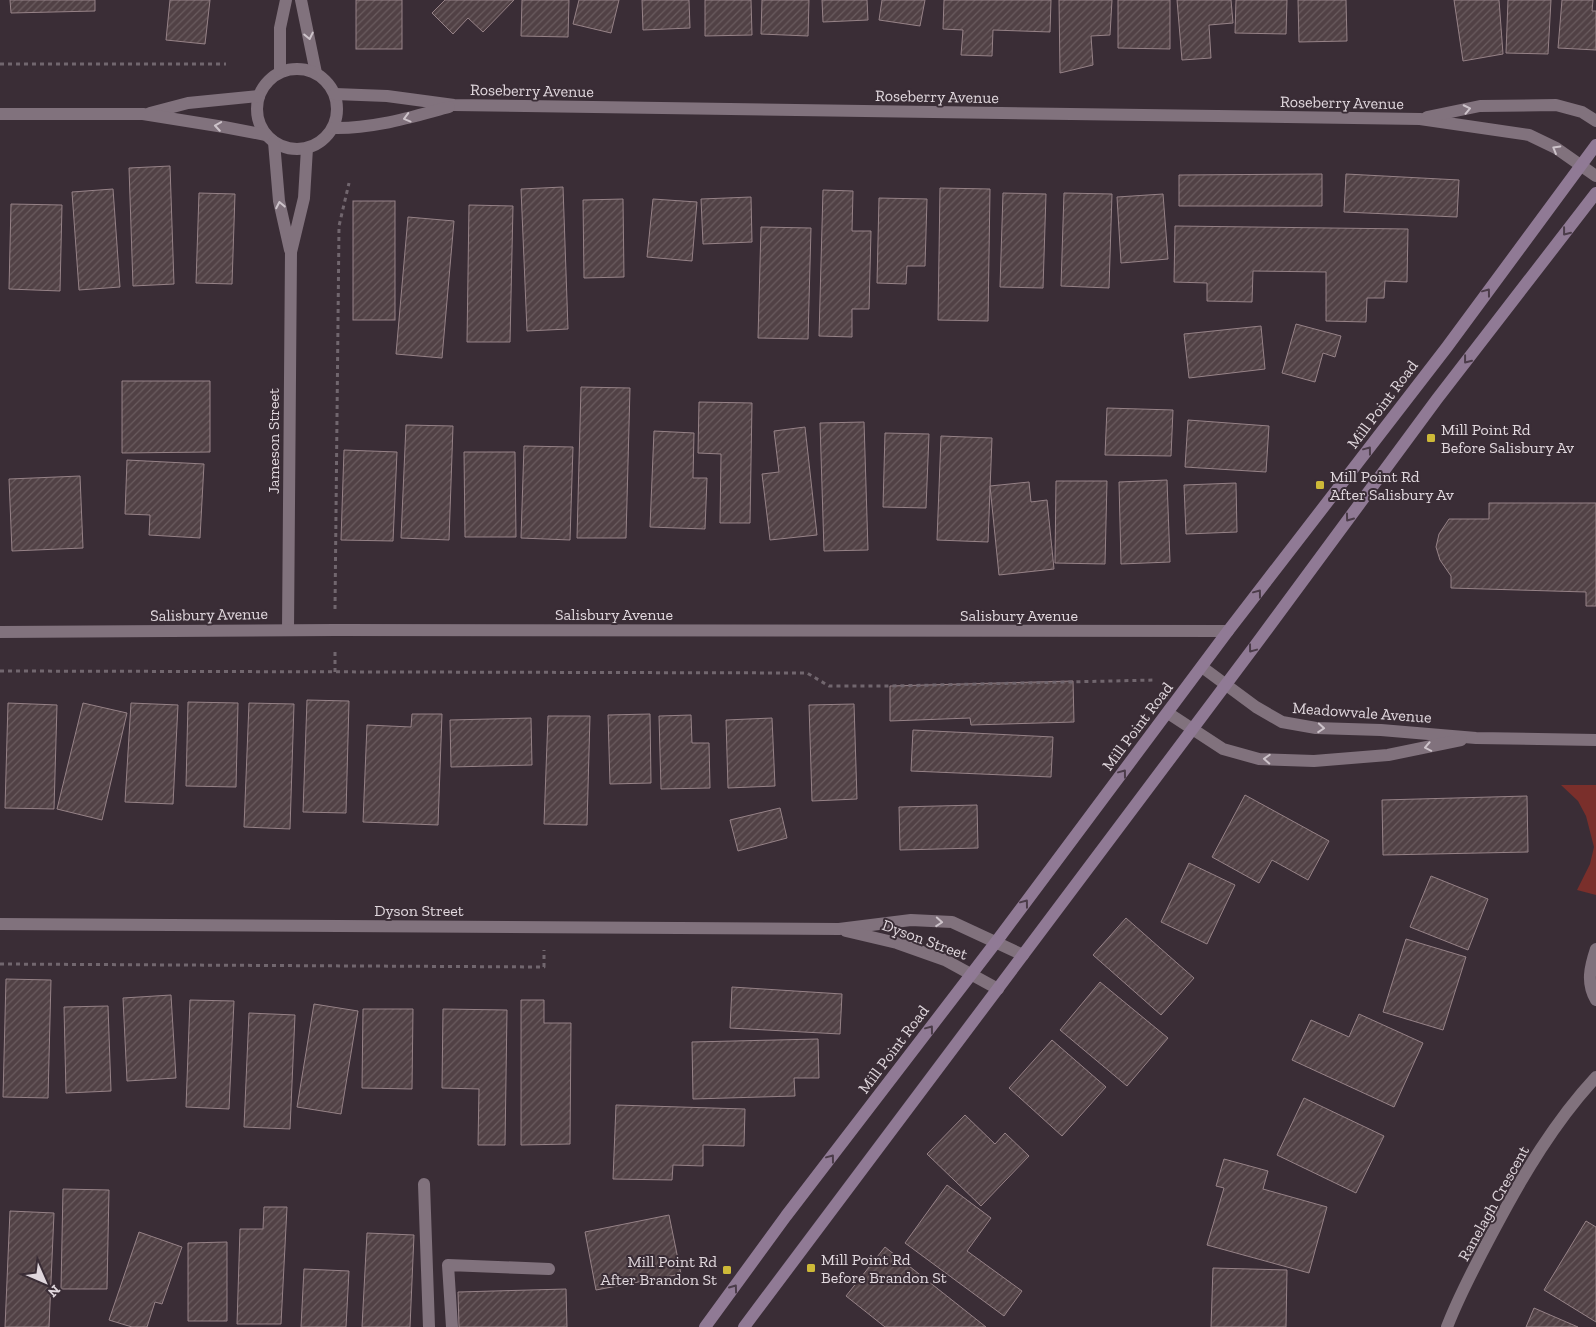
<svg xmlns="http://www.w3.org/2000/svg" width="1596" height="1327" viewBox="0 0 1596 1327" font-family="'Zilla Slab',serif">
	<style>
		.park { fill: #7a2f2b }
		.building { fill: url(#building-hatch); stroke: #968287 }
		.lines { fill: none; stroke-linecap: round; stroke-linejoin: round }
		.path { stroke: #71666e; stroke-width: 3; stroke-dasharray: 4 4; stroke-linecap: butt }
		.lane { stroke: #81727d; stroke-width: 12 }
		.street { stroke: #81727d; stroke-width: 12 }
		.secondary { stroke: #907a95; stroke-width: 12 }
		.oneway { stroke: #cdc3ca }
		.oneway2 { stroke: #4b3c49 }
		.poi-dot { fill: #cdb938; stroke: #3a2d36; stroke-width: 2 }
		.labels { text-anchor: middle; stroke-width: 4; stroke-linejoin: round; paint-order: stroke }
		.street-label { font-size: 16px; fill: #e0d7dd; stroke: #3a2d36 }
		.poi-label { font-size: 16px; fill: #e0d7dd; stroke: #3a2d36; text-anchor: start }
	</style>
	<defs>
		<pattern id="building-hatch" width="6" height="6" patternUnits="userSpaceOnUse" patternTransform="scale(1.25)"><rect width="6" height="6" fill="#514145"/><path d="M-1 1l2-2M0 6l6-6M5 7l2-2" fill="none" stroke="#6a5c5f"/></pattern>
	</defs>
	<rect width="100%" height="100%" fill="#3a2d36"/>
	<polygon class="park" points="1561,785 1596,785 1596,895 1577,890 1590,864 1594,847 1586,816 1578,801"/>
	<g class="building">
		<polygon points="10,0 95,0 95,11 11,13"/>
		<polygon points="170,0 210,0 205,44 166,40"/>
		<rect x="356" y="0" width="46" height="49"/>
		<polygon points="445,0 514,0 483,32 468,18 453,34 432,13"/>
		<polygon points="522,0 569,0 568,37 521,36"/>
		<polygon points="579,0 619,0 611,33 573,24"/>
		<polygon points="642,0 689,0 690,28 643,30"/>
		<polygon points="705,0 751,0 752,35 705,36"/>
		<polygon points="762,0 809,0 808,36 761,34"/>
		<polygon points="822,0 867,0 868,20 823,22"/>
		<polygon points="882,0 925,0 920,26 879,20"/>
		<polygon points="944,0 1051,0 1050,32 993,30 992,56 961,55 963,30 943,29"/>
		<polygon points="1059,0 1112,0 1110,35 1091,36 1093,65 1060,73"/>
		<polygon points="1118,0 1170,0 1170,49 1118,48"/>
		<polygon points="1177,0 1231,0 1233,23 1209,25 1211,58 1182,60"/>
		<polygon points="1236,0 1287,0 1286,34 1235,33"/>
		<polygon points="1298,0 1346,0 1347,41 1299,42"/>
		<polygon points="1454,0 1499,0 1503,54 1463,61"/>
		<polygon points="1508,0 1551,0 1548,54 1506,53"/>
		<polygon points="1562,0 1593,0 1592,11 1596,11 1596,50 1558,48"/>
		<polygon points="170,166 174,284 133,286 129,168"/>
		<polygon points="1322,174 1322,206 1179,206 1179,175"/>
		<polygon points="1346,174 1459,180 1457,217 1344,212"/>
		<polygon points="563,187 568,329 527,331 521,189"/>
		<polygon points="940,188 990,189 988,321 938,320"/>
		<polygon points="113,189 120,287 79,290 72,192"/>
		<polygon points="823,190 853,191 852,231 871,231 869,309 852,309 852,337 819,336"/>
		<polygon points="199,193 235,194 232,284 196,283"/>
		<polygon points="1003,193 1046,194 1043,288 1000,287"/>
		<polygon points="1064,193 1112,194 1109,288 1061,286"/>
		<polygon points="1163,194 1168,259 1121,263 1117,197"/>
		<polygon points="751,197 752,242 703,244 701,199"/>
		<polygon points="879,198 927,199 925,266 907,266 906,284 877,283"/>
		<polygon points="623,199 624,277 584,278 583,200"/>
		<polygon points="653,199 697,202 692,261 647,257"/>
		<rect x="353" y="201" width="42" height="119"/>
		<polygon points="11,204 62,205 60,291 9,289"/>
		<polygon points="469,205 513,206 510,342 467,342"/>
		<polygon points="408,217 454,221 442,358 396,354"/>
		<polygon points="1175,226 1408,229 1407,282 1385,281 1384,298 1367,298 1366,322 1326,321 1326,272 1253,271 1252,302 1207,301 1207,283 1174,282"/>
		<polygon points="761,227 811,228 808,339 758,338"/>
		<polygon points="1296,324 1341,336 1335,357 1323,353 1315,382 1282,373"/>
		<polygon points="1261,326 1265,369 1189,378 1184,334"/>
		<polygon points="122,381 210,381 210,452 122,453"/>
		<polygon points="581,387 630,388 626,538 577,538"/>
		<polygon points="699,402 752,403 750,523 720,523 721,454 698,453"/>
		<polygon points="1107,408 1173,410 1171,456 1105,455"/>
		<polygon points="1188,420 1269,426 1266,472 1185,467"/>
		<polygon points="864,422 868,550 824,551 820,423"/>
		<polygon points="406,425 453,426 449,540 401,538"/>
		<polygon points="805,427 817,535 770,540 762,474 779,472 774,431"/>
		<polygon points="654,431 694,433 693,478 707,478 705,529 650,527"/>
		<polygon points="885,433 929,434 926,508 883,507"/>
		<polygon points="941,436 992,438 988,542 937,540"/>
		<polygon points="524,446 573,447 570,540 521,538"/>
		<polygon points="344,450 397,452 393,541 341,540"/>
		<polygon points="464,452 515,452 516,537 465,537"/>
		<polygon points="127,460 204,464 200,538 149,535 150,515 125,514"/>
		<polygon points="80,476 83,548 12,551 9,479"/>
		<polygon points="1167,480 1170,562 1121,564 1119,482"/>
		<polygon points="1056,481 1107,481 1105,564 1055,563"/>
		<polygon points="1029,482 1031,502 1047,500 1054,569 999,575 990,486"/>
		<polygon points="1236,483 1237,532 1186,534 1184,485"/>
		<polygon points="1489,503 1596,503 1596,606 1586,606 1586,592 1451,588 1451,576 1440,560 1436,547 1439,534 1449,519 1489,519"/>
		<polygon points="1073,681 1074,722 971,725 970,718 890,721 890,686"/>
		<polygon points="307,700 349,701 346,813 303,812"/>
		<polygon points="188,702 238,703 236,787 186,786"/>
		<polygon points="8,703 57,705 54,809 5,808"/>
		<polygon points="83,703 127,713 102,820 57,809"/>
		<polygon points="131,703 178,705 173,804 125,802"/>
		<polygon points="249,703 294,704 290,829 244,827"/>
		<polygon points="854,704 857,799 812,801 809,705"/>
		<polygon points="412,714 442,714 438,825 363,822 367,725 411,727"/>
		<polygon points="650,714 651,783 610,784 608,715"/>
		<polygon points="691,715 692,743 709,743 710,788 661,789 659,716"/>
		<polygon points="548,716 590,716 587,825 544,824"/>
		<polygon points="531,718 532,765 451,767 450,720"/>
		<polygon points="772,718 775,786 728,788 726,720"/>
		<polygon points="913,730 1053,737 1051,777 911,771"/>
		<polygon points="1245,795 1329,841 1308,880 1272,860 1259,883 1212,857"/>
		<polygon points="1527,796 1528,852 1383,855 1382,800"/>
		<polygon points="977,805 978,848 900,850 899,807"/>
		<polygon points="780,808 787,838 738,851 730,820"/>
		<polygon points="1189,863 1235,885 1207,944 1161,922"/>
		<polygon points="1431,876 1488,899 1468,950 1410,927"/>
		<polygon points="1126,918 1194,978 1161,1015 1093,955"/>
		<polygon points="1406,939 1466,957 1443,1030 1383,1012"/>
		<polygon points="6,979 51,980 48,1098 3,1097"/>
		<polygon points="1100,982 1168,1038 1127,1086 1060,1030"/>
		<polygon points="732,987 842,994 840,1034 730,1028"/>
		<polygon points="171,995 176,1078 127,1081 123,998"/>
		<polygon points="190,1000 234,1001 229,1109 186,1107"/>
		<polygon points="521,1000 544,1000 544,1023 571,1023 570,1144 521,1145"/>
		<polygon points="314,1004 358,1011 341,1114 297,1107"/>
		<polygon points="108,1006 111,1091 66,1093 64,1007"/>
		<polygon points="363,1009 413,1009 412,1089 362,1088"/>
		<polygon points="443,1009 507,1010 505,1145 478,1145 479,1089 442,1088"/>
		<polygon points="249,1013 295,1015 290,1129 244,1127"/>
		<polygon points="1359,1014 1423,1043 1394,1107 1292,1060 1311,1020 1349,1037"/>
		<polygon points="818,1039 819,1078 794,1078 795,1096 693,1099 692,1042"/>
		<polygon points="1052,1040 1106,1087 1062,1136 1009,1088"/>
		<polygon points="1304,1098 1384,1136 1356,1193 1277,1155"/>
		<polygon points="616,1105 745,1109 744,1146 703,1145 703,1166 673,1165 672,1180 613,1179"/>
		<polygon points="965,1115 995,1144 1005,1133 1029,1156 981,1206 927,1154"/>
		<polygon points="1224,1159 1268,1171 1263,1189 1327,1207 1309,1273 1207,1245 1224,1188 1216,1186"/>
		<polygon points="947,1185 991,1218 967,1251 1022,1291 1004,1316 905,1243"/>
		<polygon points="63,1189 109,1190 107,1289 61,1289"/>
		<polygon points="264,1207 287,1207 281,1324 237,1324 240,1229 263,1229"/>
		<polygon points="10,1211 54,1213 49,1327 5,1327"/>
		<polygon points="669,1215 681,1274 596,1290 585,1232"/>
		<polygon points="1586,1221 1596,1227 1596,1322 1544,1290"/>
		<polygon points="139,1232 182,1247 162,1304 155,1302 147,1327 132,1327 109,1320"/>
		<polygon points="367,1233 414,1235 410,1327 362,1327"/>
		<polygon points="227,1242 227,1321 188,1321 188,1243"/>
		<polygon points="885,1247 986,1327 885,1327 846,1296"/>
		<polygon points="1213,1268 1287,1270 1286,1327 1211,1327"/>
		<polygon points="304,1269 349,1271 346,1327 301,1327"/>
		<polygon points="566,1289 567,1327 459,1327 458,1292"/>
		<polygon points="1534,1308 1578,1327 1526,1327"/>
	</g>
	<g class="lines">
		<g class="path">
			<polyline points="0,64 226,64"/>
			<polyline points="335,609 339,226 349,183"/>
			<polyline points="0,671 807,673 829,686 890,686 1156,680"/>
			<polyline points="335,672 335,652"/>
			<polyline points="0,964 544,967 544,950"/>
		</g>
		<g class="lane">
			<polyline points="424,1184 429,1327"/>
			<polyline points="452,1327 448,1265 549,1269"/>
		</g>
		<g class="street">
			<polyline points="301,0 316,73"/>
			<circle cx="297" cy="109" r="40"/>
			<polyline points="280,72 280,28 286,0"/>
			<polyline points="335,94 387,96 454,105 1420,119 1529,135 1556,148 1596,176"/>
			<polyline points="150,113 188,103 259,96"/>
			<polyline points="0,114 143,114 224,127 266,135"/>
			<polyline points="1427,117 1480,106 1556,105 1582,112 1596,121"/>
			<path d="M333,128C373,129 411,117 449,107"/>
			<polyline points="274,142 279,201 290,250"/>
			<polyline points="288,630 291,252 304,198 307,148"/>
			<polyline points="0,632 335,630 1228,631"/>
			<polyline points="1202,667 1256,707 1282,722 1316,728 1381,730 1476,738 1596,740"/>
			<polyline points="1168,713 1223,749 1259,759 1314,761 1388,755 1461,740"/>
			<polyline points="0,924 839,929 911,920 952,922 1023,955"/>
			<polyline points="846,931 897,943 945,960 998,989"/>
			<path d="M1596,949C1590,967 1586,983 1596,1000"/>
			<path d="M1447,1327C1460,1293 1478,1260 1495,1228C1523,1175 1555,1121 1596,1077"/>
		</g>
		<g class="secondary">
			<polyline points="705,1327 786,1216 996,942 1228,631 1447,347 1596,145"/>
			<polyline points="744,1327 1254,647 1437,399 1596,193"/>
		</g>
	</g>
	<defs><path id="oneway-chevron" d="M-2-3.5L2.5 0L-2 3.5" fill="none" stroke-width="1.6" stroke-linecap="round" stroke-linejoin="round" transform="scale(1.25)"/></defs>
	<g class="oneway">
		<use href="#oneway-chevron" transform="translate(309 36) rotate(78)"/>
		<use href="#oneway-chevron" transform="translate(1467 109) rotate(-12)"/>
		<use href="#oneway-chevron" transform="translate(407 118) rotate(165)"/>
		<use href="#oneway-chevron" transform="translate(218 126) rotate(-171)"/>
		<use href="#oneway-chevron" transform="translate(1556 149) rotate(-150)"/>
		<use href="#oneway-chevron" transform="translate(280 205) rotate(-101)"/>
		<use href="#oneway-chevron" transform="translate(1321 728) rotate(4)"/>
		<use href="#oneway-chevron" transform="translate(1428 747) rotate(169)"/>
		<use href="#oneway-chevron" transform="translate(1267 759) rotate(-177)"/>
		<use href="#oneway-chevron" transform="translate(939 922) rotate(4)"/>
	</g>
	<g class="oneway2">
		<use href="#oneway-chevron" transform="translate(1566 232) rotate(128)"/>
		<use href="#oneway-chevron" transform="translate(1487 292) rotate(-53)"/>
		<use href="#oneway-chevron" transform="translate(1467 360) rotate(128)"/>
		<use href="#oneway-chevron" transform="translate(1368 450) rotate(-53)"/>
		<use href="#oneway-chevron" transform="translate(1349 518) rotate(126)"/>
		<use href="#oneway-chevron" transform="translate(1258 593) rotate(-53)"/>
		<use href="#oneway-chevron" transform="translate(1252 649) rotate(127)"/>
		<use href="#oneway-chevron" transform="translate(1123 773) rotate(-53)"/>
		<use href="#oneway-chevron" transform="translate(1025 903) rotate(-53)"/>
		<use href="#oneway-chevron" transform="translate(930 1029) rotate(-53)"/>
		<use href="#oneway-chevron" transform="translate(831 1158) rotate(-53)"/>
		<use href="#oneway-chevron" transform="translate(734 1288) rotate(-54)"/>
	</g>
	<g class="poi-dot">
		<rect x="1426" y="433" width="10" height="10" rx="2.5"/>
		<rect x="1315" y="480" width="10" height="10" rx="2.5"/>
		<rect x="806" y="1263" width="10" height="10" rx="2.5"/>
		<rect x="722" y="1265" width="10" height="10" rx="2.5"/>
	</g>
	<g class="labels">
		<g class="street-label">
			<text transform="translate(532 90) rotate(1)" y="6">Roseberry Avenue</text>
			<text transform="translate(937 96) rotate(1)" y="6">Roseberry Avenue</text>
			<text transform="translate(1342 102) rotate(1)" y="6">Roseberry Avenue</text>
			<text transform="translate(1382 404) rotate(-53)" y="6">Mill Point Road</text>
			<text transform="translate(273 441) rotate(-90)" y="6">Jameson Street</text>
			<text transform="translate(209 614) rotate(-1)" y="6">Salisbury Avenue</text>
			<text x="614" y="620">Salisbury Avenue</text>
			<text x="1019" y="621">Salisbury Avenue</text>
			<text transform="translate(1362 712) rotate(4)" y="6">Meadowvale Avenue</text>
			<text transform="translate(1137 726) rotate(-53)" y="6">Mill Point Road</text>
			<text x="419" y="916">Dyson Street</text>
			<text transform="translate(925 939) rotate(20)" y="6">Dyson Street</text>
			<text transform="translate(893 1049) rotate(-53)" y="6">Mill Point Road</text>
			<text transform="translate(1493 1203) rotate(-61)" y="6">Ranelagh Crescent</text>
		</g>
		<g class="poi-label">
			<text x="1441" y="435">Mill Point Rd<tspan x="1441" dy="18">Before Salisbury Av</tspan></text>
			<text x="1330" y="482">Mill Point Rd<tspan x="1330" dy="18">After Salisbury Av</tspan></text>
			<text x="821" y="1265">Mill Point Rd<tspan x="821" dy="18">Before Brandon St</tspan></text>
			<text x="717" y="1267" text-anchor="end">Mill Point Rd<tspan x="717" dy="18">After Brandon St</tspan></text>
		</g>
	</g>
	<g transform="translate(45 1282) rotate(135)" stroke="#3a2d36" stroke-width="4" paint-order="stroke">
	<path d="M0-4L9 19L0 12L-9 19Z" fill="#e0d7dd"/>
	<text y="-8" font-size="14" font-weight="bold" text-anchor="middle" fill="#e0d7dd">N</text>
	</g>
</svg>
